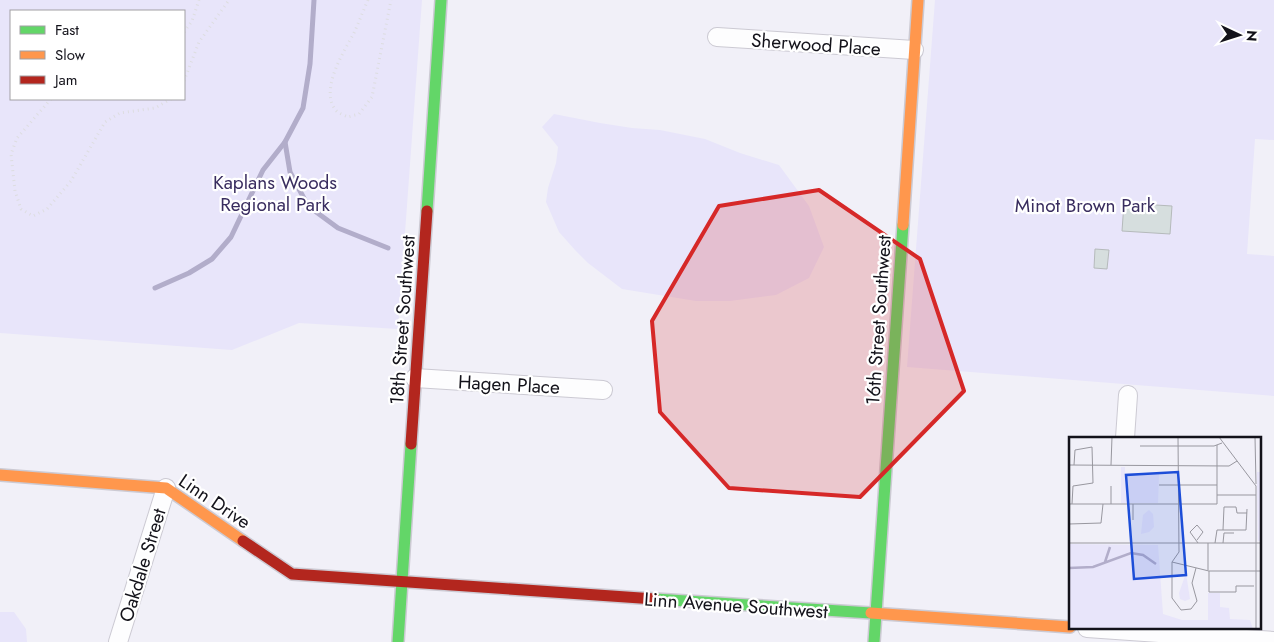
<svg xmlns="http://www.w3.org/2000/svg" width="1274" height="642" viewBox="0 0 1274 642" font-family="Jost,sans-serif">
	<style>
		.green { fill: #e8e5fa; fill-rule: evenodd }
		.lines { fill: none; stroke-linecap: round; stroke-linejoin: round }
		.stream { stroke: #b2adca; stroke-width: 5 }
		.building { fill: #d6dede; stroke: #b5babb }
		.street-casing { stroke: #cccad3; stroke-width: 20 }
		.fast-casing { stroke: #cccad3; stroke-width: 14 }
		.slow-casing { stroke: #cccad3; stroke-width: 14 }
		.jam-casing { stroke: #cccad3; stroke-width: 14 }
		.path { stroke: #dddde0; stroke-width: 3; stroke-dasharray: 1 4; stroke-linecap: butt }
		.street { stroke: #fdfdfe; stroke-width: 18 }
		.fast { stroke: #63d668; stroke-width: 11 }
		.slow { stroke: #ff974d; stroke-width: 11 }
		.jam { stroke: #b3261e; stroke-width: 11 }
		.marked { fill: #d62828; fill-opacity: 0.2; stroke: #d62828; stroke-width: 4; stroke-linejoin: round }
		.labels { text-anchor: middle; stroke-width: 4.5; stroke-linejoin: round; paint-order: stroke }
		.street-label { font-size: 19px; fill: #13121a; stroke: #fff }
		.park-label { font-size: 19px; fill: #392d5f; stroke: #fff }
		.inset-river { fill: none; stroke: #b2adca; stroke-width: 2.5 }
		.inset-road { fill: none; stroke: #98979f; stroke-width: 1 }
		.view { fill: #1d4ed8; fill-opacity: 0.15; stroke: #1d4ed8; stroke-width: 2.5 }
		.inset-edge { fill: none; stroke: #13121a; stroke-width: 2.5 }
	</style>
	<rect width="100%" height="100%" fill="#f1f0f8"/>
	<g class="green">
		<path d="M0,0H422L398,329L299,323L232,350L0,333ZM11,11H184V99H11Z"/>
		<polygon points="935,0 1274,0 1274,140 1255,139 1247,254 1274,256 1274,396 907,367"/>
		<polygon points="554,114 600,123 632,128 660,130 705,139 740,153 779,165 809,206 824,247 809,278 776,295 730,301 696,301 622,289 588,263 575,250 559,232 546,202 548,188 556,163 558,147 542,127"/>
		<polygon points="0,612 14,612 26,629 27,642 0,642"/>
	</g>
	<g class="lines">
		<g class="stream">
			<polyline points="285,142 290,172 308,206 338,228 388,248"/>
			<polyline points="155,288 189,273 212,259 231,237 263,170 285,142 303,108 310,64 314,0"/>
		</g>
	</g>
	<g class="building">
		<polygon points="1124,203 1172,206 1170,234 1122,231"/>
		<polygon points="1095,249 1109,250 1107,269 1094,268"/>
	</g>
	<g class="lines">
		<defs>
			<g id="street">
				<polyline points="717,37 914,50"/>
				<polyline points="415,378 603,390"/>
				<polyline points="1125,438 1128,395"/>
				<polyline points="1087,628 1274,641"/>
				<polyline points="118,642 166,488"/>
			</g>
			<g id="fast">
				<polyline points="427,211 441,0"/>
				<polyline points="655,599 871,613"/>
				<polyline points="398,642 411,444"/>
				<polyline points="874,642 903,225"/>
			</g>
			<g id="slow">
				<polyline points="903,225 918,0"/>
				<polyline points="0,475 166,488 243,541"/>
				<polyline points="871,613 1070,627"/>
			</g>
			<g id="jam">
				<polyline points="411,444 427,211"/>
				<polyline points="243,541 292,574 655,599"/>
			</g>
		</defs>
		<use href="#street" class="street-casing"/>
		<use href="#fast" class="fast-casing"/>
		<use href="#slow" class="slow-casing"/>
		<use href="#jam" class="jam-casing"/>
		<g class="path">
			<path d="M368,0C363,11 359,22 354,33C344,51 320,89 335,109C337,113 344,115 348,117L359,114L372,97L391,0"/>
			<polyline points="184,32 192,21 199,0"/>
			<polyline points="184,81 199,42 229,0"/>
			<polyline points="51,99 17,138 11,154 15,191 21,209 33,216 47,209 71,181 105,122 120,113 155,108 171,99"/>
		</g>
		<use href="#street" class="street"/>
		<use href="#fast" class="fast"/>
		<use href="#slow" class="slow"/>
		<use href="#jam" class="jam"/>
	</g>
	<path class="marked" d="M819,190L920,259L964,391L860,497L729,488L660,412L652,321L719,206Z"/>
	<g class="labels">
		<g class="street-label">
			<text transform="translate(816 44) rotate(4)" y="7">Sherwood Place</text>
			<text transform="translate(402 320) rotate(-86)" y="7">18th Street Southwest</text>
			<text transform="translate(878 320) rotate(-86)" y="7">16th Street Southwest</text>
			<text transform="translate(509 384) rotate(3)" y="7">Hagen Place</text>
			<text transform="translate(215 501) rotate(34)" y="7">Linn Drive</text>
			<text transform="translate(142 565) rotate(-73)" y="7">Oakdale Street</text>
			<text transform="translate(736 605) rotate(4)" y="7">Linn Avenue Southwest</text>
		</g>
		<g class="park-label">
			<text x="275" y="189">Kaplans Woods<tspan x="275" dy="22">Regional Park</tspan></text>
			<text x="1085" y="212">Minot Brown Park</text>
		</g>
	</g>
	<g transform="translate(1069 437)">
		<rect width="192" height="192" fill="#f1f0f8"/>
		<path d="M52,30H56V36H69V39L90,36L89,66H52ZM188,35H192V104H189ZM80,73L84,77L85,90L80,95L72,97L74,78ZM0,107L89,108L94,177L113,183H139V156H151V170L160,171L161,182L181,183L184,192H0ZM117,136L121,162L116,164L111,162L110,156Z" fill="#e8e5fa"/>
		<path class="inset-river" d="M36,125L41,110M0,131L24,130L62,116L74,118L87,127"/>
		<path class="inset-road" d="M109,0L110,115L103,125V161L112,173L122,172L128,164L123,146L127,131M150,0L187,49V192M186,0L187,47M71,9H145L153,6M0,28L160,29L168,24M42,28L43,0M90,48H148M42,49V67M148,58H187M0,67H148V8M3,67L4,49L24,46L23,10L6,13L5,28M64,67V83M0,87L32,86L34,67M154,93L155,70H167L168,76H178M128,103L134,95L128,88L121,95L129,106M0,106H193M139,106V133M146,106L148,93H177L178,72M154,106L155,96H165M103,125L140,134H193M140,134V155H167V149H185"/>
		<path class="view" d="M109,35L117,138L65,142L57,38Z"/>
		<rect width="192" height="192" class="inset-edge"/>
	</g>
	<rect x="10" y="10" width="175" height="90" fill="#ffffff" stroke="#a1a0a3"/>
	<rect x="20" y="26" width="25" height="8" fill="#63d668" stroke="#a1a0a3"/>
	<text x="55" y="35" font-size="15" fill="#13121a">Fast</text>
	<rect x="20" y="51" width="25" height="8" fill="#ff974d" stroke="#a1a0a3"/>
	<text x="55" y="60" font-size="15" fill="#13121a">Slow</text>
	<rect x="20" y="76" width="25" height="8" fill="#b3261e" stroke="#a1a0a3"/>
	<text x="55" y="85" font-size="15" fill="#13121a">Jam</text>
	<g transform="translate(1239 35) rotate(94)" stroke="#ffffff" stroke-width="4" paint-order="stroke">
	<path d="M0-4L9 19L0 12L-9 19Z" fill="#13121a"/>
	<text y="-8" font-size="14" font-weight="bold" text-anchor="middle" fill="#13121a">N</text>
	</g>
</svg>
